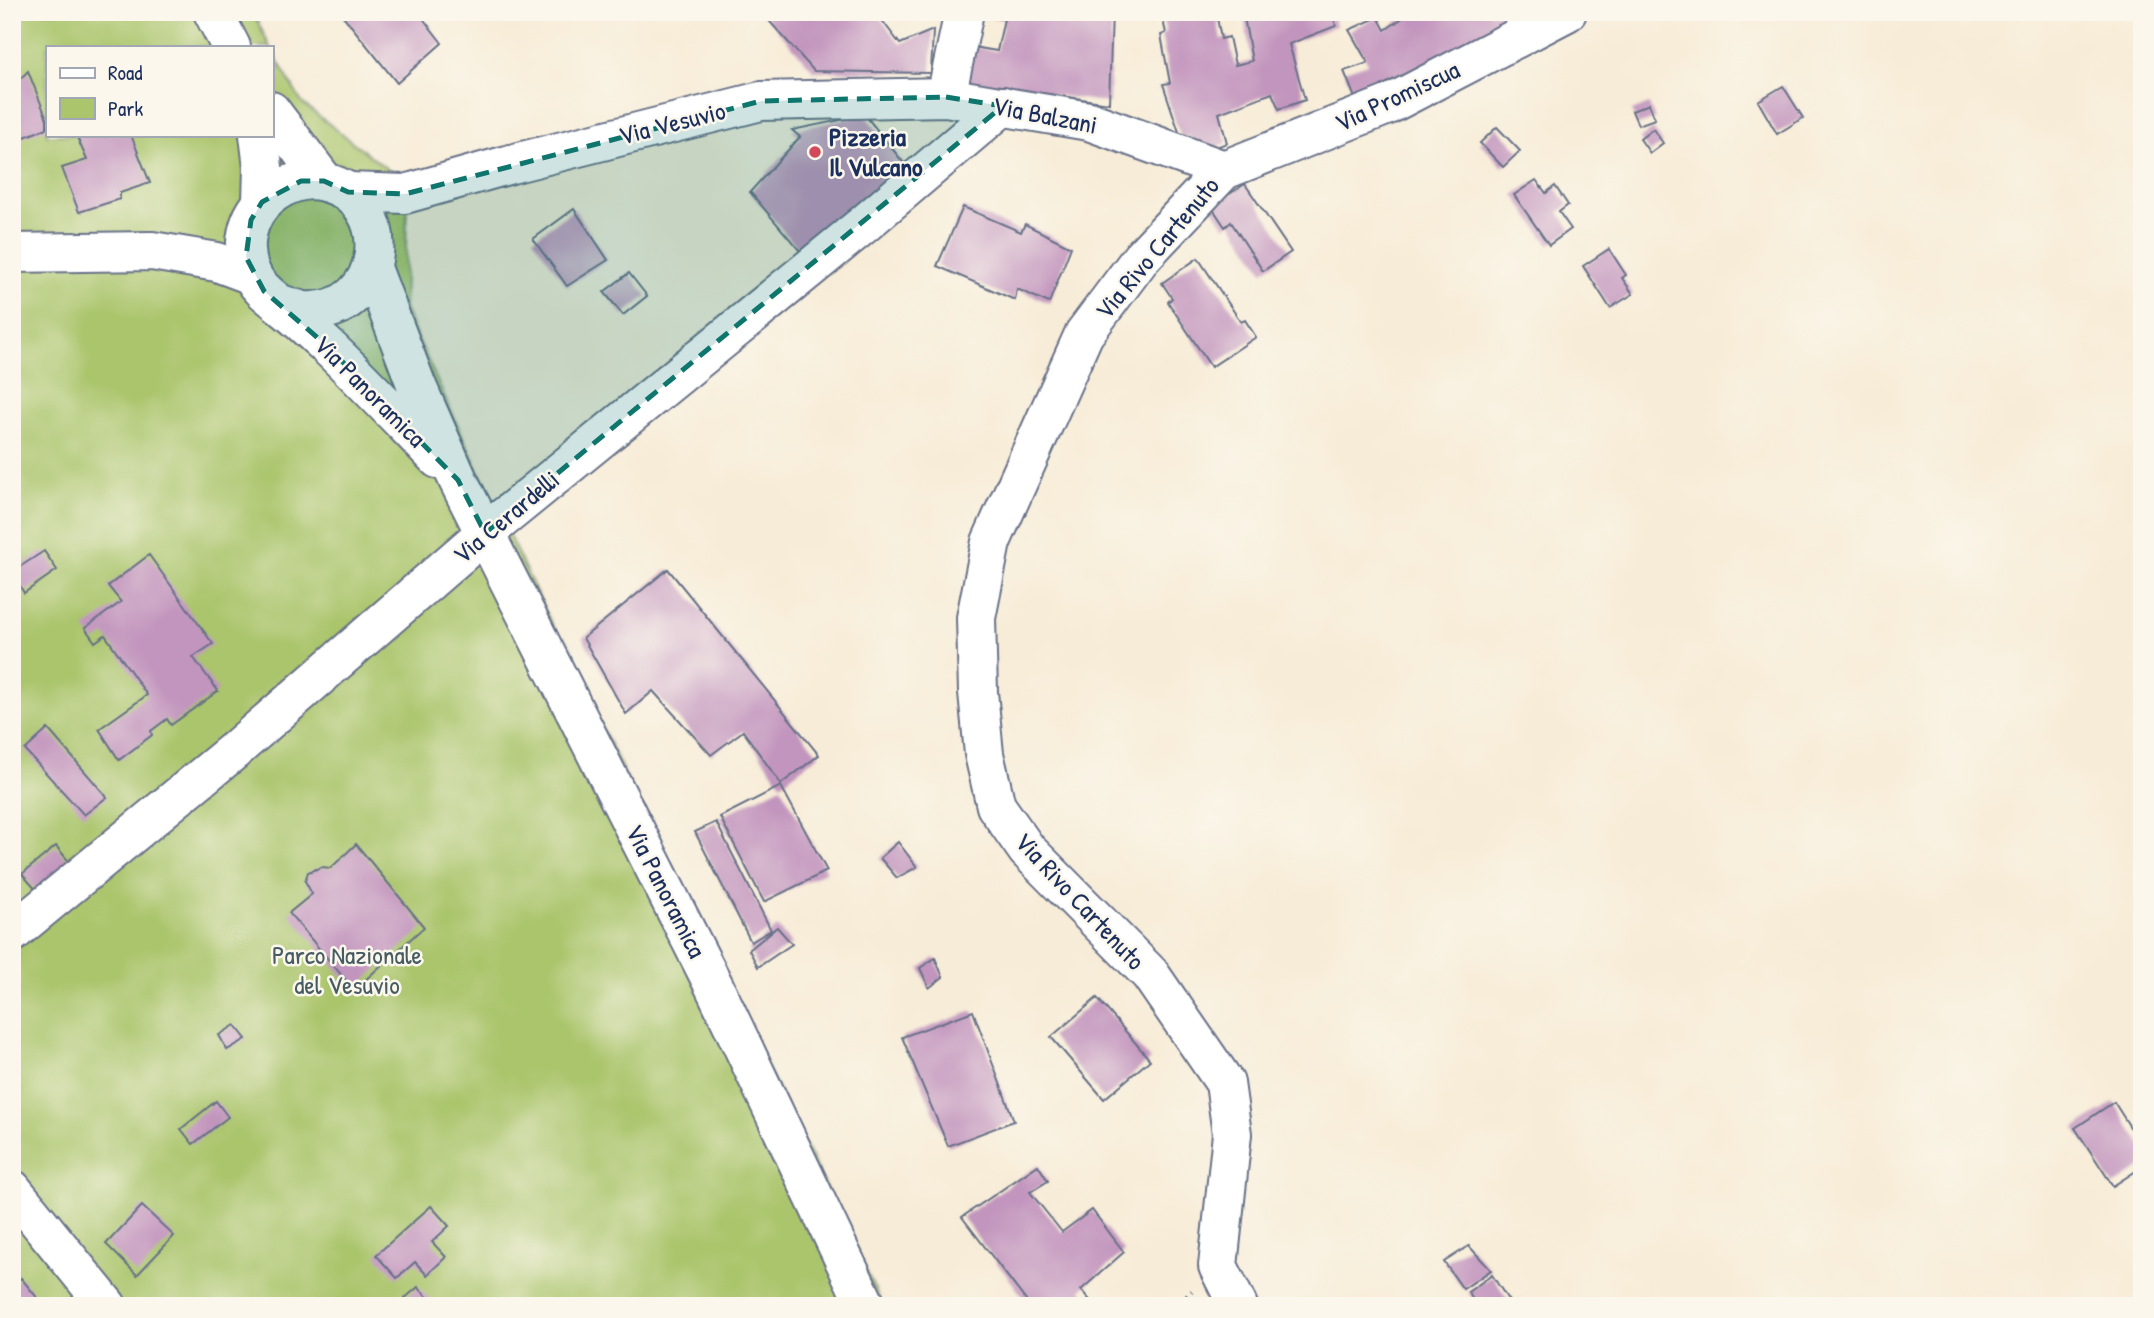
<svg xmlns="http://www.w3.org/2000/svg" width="2154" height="1318" viewBox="0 0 2154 1318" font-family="'Patrick Hand',sans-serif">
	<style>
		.green { fill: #aac56c; stroke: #627a65; stroke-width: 2 }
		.building { fill: #c295be }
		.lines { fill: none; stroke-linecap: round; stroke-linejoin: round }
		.minor-casing { stroke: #687188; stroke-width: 42 }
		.path { stroke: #687188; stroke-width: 4.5; stroke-dasharray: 2 5; stroke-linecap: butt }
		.minor { stroke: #fff; stroke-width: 38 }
		.marked { fill: #0f766e; fill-opacity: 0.2; stroke: #0f766e; stroke-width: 5; stroke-dasharray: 14 9; stroke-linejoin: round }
		.poi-dot { fill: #d1495b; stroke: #fbf7ec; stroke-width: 2.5 }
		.labels { text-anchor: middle; stroke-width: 5; stroke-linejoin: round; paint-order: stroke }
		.street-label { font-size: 26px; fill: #1b2f5e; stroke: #fbf7ec }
		.poi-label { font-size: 26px; font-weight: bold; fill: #1b2f5e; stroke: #fbf7ec; text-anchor: start }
		.park-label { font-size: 26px; fill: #465c62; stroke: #fbf7ec }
	</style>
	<rect width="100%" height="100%" fill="#fbf7ec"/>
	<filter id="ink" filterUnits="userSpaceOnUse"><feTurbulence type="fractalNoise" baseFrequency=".0143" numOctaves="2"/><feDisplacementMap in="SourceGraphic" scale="14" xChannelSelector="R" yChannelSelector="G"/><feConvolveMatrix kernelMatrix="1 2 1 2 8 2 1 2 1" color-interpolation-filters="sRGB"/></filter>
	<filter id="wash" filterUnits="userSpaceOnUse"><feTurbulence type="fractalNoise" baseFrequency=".00686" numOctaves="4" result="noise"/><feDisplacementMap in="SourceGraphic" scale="28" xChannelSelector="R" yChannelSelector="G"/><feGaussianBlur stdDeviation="1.57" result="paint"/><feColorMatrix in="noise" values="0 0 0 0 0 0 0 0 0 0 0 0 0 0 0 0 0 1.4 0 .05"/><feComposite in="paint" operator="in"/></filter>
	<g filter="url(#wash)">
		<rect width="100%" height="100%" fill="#f7ecd7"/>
		<polygon class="green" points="12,12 253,12 270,47 47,47 47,135 271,135 271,49 302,103 408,185 404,309 508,534 883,1306 12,1306"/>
		<g id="blocks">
			<g class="building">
				<polygon points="340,12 418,12 442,43 397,83"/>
				<polygon points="765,12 891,12 881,19 900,44 933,30 931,73 814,71 763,14"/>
				<polygon points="975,12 1112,12 1109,103 965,82 967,46 997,51 1004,19 974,16"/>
				<polygon points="1161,12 1216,12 1221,39 1229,37 1235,65 1252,61 1243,12 1332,12 1336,26 1289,44 1305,100 1279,109 1272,93 1219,113 1227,143 1195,155 1190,136 1181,138 1163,84 1170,83 1161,35 1166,33"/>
				<polygon points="1411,12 1522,12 1525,17 1402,79 1355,98 1344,71 1368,63 1349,30 1378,17 1385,30"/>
				<polygon points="28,71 47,119 47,128 12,142 12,87"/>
				<polygon points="1783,86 1803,118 1777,134 1758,101"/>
				<polygon points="1649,104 1655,119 1638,125 1632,111"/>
				<polygon points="865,115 907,167 800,251 750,192 800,137 792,130"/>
				<polygon points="1497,127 1520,151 1503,167 1480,143"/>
				<polygon points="1653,129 1663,143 1650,153 1640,139"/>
				<polygon points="76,135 131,135 150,183 120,193 120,199 79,212 62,168 87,160"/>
				<polygon points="1536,180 1546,193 1555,186 1568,205 1559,212 1571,229 1549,245 1514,195"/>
				<polygon points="12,184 14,184 19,224 12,225"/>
				<polygon points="1245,184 1291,252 1263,271 1231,222 1225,227 1211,206"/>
				<polygon points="963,207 1021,232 1025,224 1071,247 1049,303 1017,289 1015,300 937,266"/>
				<polygon points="574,209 608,260 567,286 533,239"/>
				<polygon points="1609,249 1626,275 1622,278 1633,294 1610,308 1583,266"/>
				<polygon points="1198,258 1241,322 1245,320 1256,337 1211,367 1168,302 1172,298 1162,283"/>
				<polygon points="629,273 647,296 623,315 604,292"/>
				<polygon points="44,551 57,570 24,593 12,572"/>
				<polygon points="149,555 213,644 193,657 218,691 171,725 167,719 151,731 152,735 119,760 99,729 147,695 105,635 95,642 85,628 121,602 108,586"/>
				<polygon points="668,569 819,755 781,784 743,731 711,755 653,691 626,714 583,638"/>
				<polygon points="48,729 107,797 84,815 25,750"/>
				<polygon points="781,786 827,871 764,902 720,817"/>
				<polygon points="716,822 771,930 751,942 695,832"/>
				<polygon points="898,842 917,867 897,878 880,858"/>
				<polygon points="356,844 424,927 354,990 289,913 312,894 305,881 308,872 322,867 331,868"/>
				<polygon points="56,846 71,864 38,892 22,874"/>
				<polygon points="777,927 792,944 758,967 749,950"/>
				<polygon points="935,958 943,977 929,988 920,968"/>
				<polygon points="1097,998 1150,1060 1104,1099 1051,1037"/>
				<polygon points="973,1011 1014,1121 948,1146 902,1037"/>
				<polygon points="235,1025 246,1039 227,1050 219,1035"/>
				<polygon points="216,1101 228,1117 193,1144 181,1129"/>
				<polygon points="2114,1102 2142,1146 2142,1167 2113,1186 2075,1128"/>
				<polygon points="1038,1165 1048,1181 1030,1192 1062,1232 1092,1210 1124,1252 1081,1290 1095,1306 1030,1306 962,1217"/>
				<polygon points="142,1206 174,1236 137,1275 106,1244"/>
				<polygon points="431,1206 449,1226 432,1242 446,1257 427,1275 415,1262 397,1278 376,1255"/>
				<polygon points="1469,1246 1491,1270 1463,1289 1444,1262"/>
				<polygon points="1492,1275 1512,1306 1477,1306 1468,1292"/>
				<polygon points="21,1278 44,1306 12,1306 12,1285"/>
				<polygon points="418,1287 436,1306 410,1306 404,1299"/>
			</g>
		</g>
	</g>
	<g filter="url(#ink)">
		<use href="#blocks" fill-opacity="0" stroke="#687188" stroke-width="2"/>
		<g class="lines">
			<defs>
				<g id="minor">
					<polyline points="213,12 231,47"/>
					<polyline points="946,97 964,12"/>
					<polyline points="271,111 324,181"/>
					<polyline points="259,135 263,167 262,202"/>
					<polyline points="348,192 405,194 511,164 761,101 946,97 1089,121 1224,170"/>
					<polyline points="12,253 152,251 217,262 252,275"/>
					<polyline points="372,268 416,384 458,480 714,986 866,1306"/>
					<path d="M280,304C288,306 297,310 305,311C386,316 401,200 324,182C305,177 285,184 270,196C246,215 239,249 253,277C260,290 272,297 283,307C298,319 312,332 327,346C365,382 401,421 438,459"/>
					<polyline points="12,933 236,749 485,533 863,225 1003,106"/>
					<polyline points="12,1189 107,1306"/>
					<polyline points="1238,1306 1218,1266 1232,1134 1225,1083 1150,974 1027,850 996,806 984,754 978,692 976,618 991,542 1084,334 1141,258 1224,170 1388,105 1567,12"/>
				</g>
			</defs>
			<use href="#minor" class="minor-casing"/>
			<polyline class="path" points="1176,1306 1192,1291"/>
			<use href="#minor" class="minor"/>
		</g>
	</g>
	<path class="marked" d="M946,97L1003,106L485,533L458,480L327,346L264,291L246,257L251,220L262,202L301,181H324L348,192L405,194L761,101Z"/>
	<circle class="poi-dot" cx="815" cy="152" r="7"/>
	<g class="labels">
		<g class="street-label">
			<text transform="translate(1397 96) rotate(-25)" y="9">Via Promiscua</text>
			<text transform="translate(1045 115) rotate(11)" y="9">Via Balzani</text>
			<text transform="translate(672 123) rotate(-14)" y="9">Via Vesuvio</text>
			<text transform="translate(1157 248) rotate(-50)" y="9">Via Rivo Cartenuto</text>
			<text transform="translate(370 391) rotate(45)" y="9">Via Panoramica</text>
			<text transform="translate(506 517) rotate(-40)" y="9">Via Cerardelli</text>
			<text transform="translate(666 891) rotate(63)" y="9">Via Panoramica</text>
			<text transform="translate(1080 901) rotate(47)" y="9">Via Rivo Cartenuto</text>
		</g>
		<g class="poi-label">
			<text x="829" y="146">Pizzeria<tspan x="829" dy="30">Il Vulcano</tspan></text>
		</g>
		<g class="park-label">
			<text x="347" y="964">Parco Nazionale<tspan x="347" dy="30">del Vesuvio</tspan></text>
		</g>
	</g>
	<rect width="2154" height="1318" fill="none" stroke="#fbf7ec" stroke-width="42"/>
	<rect x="46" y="46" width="228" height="91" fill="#fbf7ec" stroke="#a1a7b3" stroke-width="2"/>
	<rect x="60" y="68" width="35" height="10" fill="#ffffff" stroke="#a1a7b3" stroke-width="2"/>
	<text x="108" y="80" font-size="21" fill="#1b2f5e">Road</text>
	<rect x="60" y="98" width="35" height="21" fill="#aac56c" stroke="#a1a7b3" stroke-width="2"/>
	<text x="108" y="116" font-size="21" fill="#1b2f5e">Park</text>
</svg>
